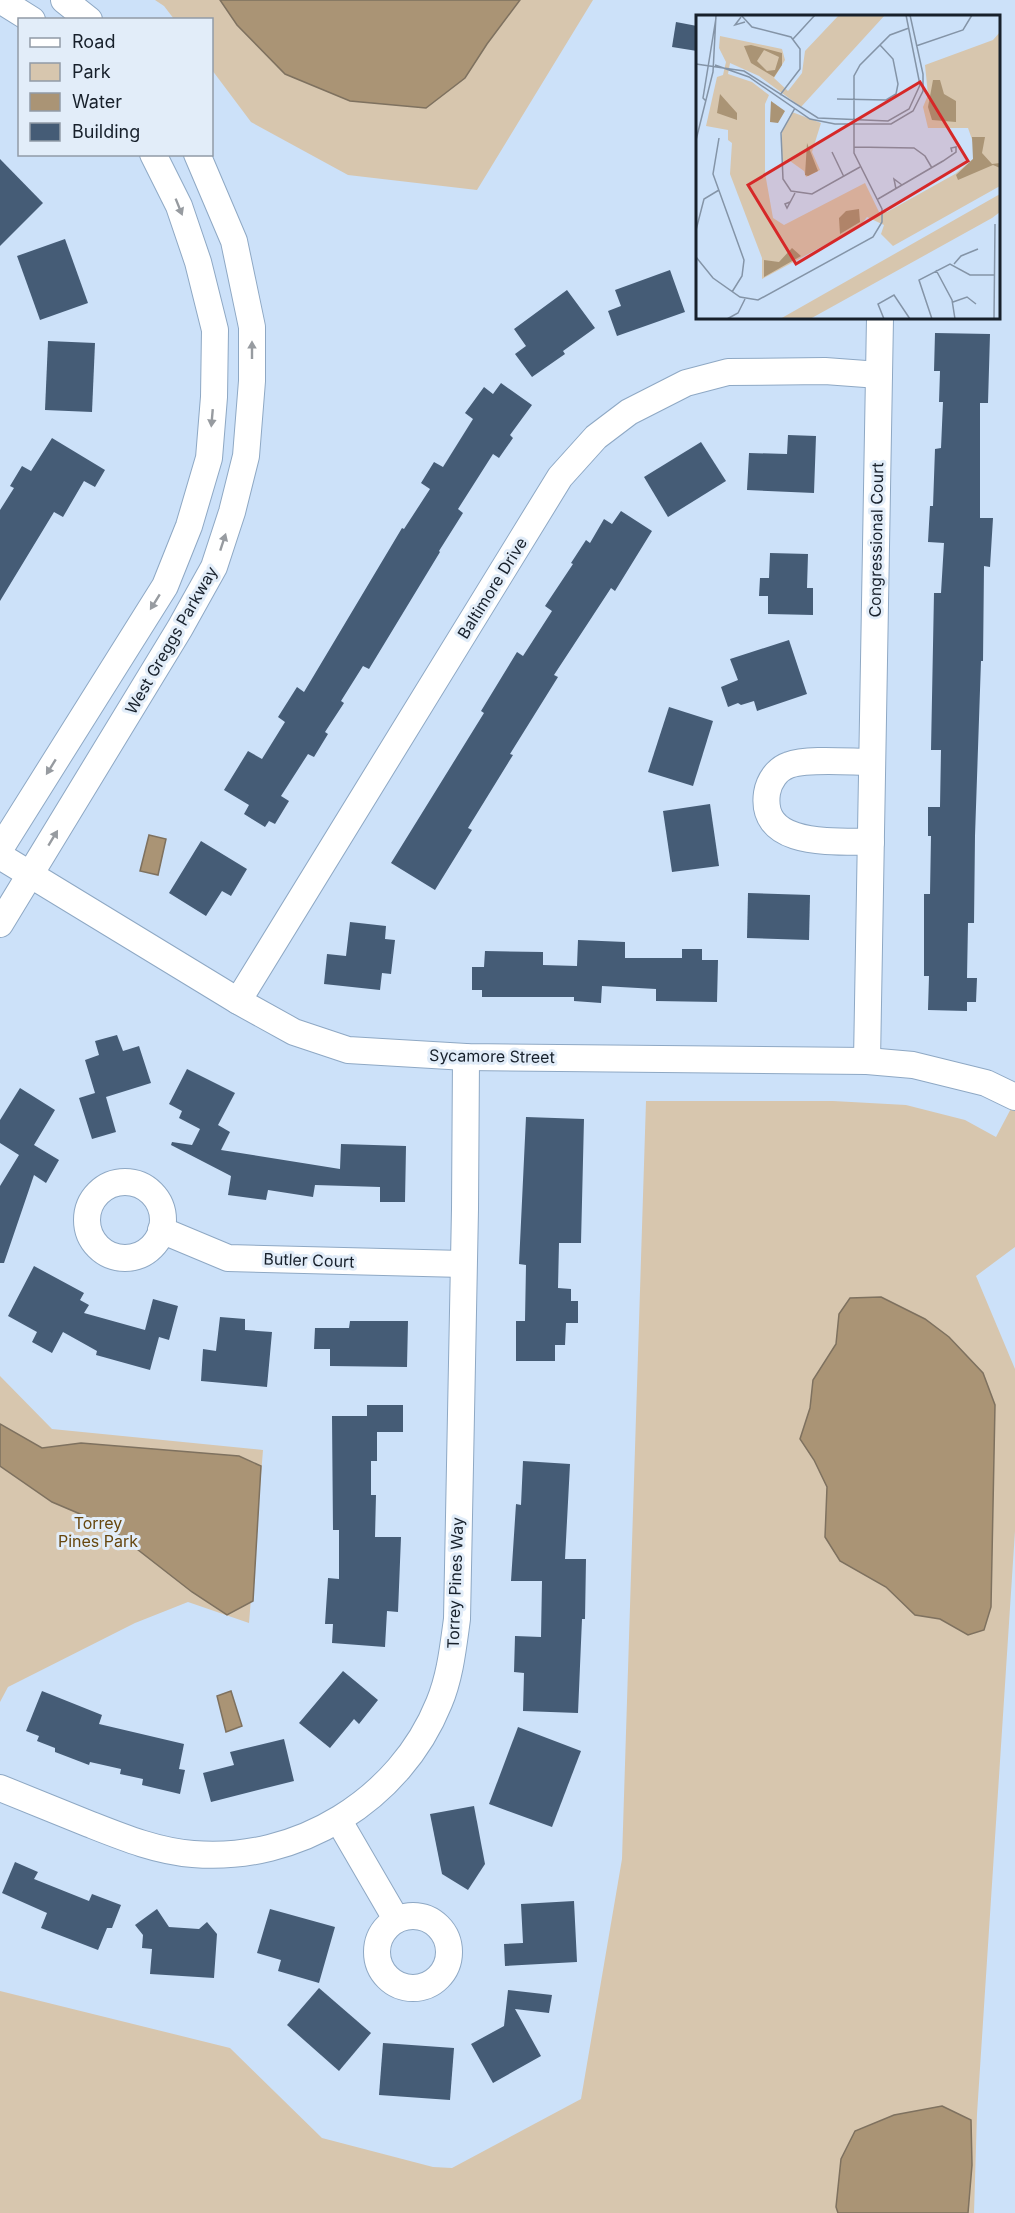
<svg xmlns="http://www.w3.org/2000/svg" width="1015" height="2213" viewBox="0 0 1015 2213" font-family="Inter,sans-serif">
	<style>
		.green { fill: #d7c6ae }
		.water { fill: #aa9475; stroke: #7e715f; stroke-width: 1.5 }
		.building { fill: #455c76 }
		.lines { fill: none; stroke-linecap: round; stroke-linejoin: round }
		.minor-casing { stroke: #8ea8c4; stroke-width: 28 }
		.minor { stroke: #fff; stroke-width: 26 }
		.oneway { fill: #979ba0 }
		.labels { text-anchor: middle; stroke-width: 6; stroke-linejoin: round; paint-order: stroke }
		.street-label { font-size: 16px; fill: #17202b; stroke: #e2edf9 }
		.park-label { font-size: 16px; fill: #66460e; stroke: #e2edf9 }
		.inset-road { fill: none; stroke: #8494a7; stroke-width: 1.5 }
		.view { fill: #d62828; fill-opacity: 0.15; stroke: #d62828; stroke-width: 3 }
		.inset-edge { fill: none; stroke: #17202b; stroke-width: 3 }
	</style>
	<rect width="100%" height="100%" fill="#cce1f9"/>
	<g class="green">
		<polygon points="155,0 593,0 477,190 348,175 251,122 212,70 212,20 174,19 164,6"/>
		<polygon points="646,1101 833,1101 906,1105 965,1120 996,1137 1015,1101 1015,1247 976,1276 1015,1369 1015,1531 977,2114 974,2213 0,2213 0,1991 230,2048 322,2138 433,2167 452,2168 581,2099 622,1859"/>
		<polygon points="0,1376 52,1429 263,1450 249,1623 188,1602 135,1623 8,1687 0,1702"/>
	</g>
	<g class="water">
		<polygon points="220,0 520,0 487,44 465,78 426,108 350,101 285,74 237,25"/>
		<polygon points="149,835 166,839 158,875 140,871"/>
		<polygon points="881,1297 925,1319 949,1337 983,1373 995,1405 991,1607 984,1630 968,1635 940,1619 915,1615 886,1587 840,1561 825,1537 827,1487 814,1460 800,1439 810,1408 813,1380 836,1344 839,1314 850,1298"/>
		<polygon points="0,1424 42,1448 81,1443 239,1456 261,1466 253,1601 227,1615 192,1592 106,1525 52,1502 0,1466"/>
		<polygon points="231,1691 242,1726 226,1732 217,1696"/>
		<polygon points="942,2106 971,2120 972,2165 968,2213 838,2213 836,2207 841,2159 855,2131 894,2115"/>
	</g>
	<g class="building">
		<polygon points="676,22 697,26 697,51 672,47"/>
		<polygon points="0,159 43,203 0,246"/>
		<polygon points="65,239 88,303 40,320 17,256"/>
		<polygon points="670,270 685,312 617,336 608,311 621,306 615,290"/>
		<polygon points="567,290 595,328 563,351 565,354 532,377 515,354 526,346 514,329"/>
		<polygon points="935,333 990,334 988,403 980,403 980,518 993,518 990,567 984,566 983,661 981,661 975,836 974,923 968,923 967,978 977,978 976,1002 967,1002 967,1011 928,1010 929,976 924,976 924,894 930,894 931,836 928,836 928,807 940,807 941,750 931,750 934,593 941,593 944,543 928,542 930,506 933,506 935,449 941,448 943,402 939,402 940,371 934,371"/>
		<polygon points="48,341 95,343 92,412 45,410"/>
		<polygon points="501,383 532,405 510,435 513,438 499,458 493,454 458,509 463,513 439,551 440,552 369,669 363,666 341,701 344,703 325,732 328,734 314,757 308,754 281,796 289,801 275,824 269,821 265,827 244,814 249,805 224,790 248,751 262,759 285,722 278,717 297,687 304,692 402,528 404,529 430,489 421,483 434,462 443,467 473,419 465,413 484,387 493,394"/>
		<polygon points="788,435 816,436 814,493 747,490 749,453 787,454"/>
		<polygon points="52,438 105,470 95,487 84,481 63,517 54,512 0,601 0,510 14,488 10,486 22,466 31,471"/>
		<polygon points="701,442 726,481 668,517 644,477"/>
		<polygon points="621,511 652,531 615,591 611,588 554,675 558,677 510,754 513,755 468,828 472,830 435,890 391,863 484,713 481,711 517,652 523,656 552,611 545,606 573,564 571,563 586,540 590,543 604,519 612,524"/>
		<polygon points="770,553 808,554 807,588 813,588 813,615 768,614 768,596 759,596 760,578 769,578"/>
		<polygon points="789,640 807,694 757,711 754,701 741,705 738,703 728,707 721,687 738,680 730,659"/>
		<polygon points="669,707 713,721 693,786 648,772"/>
		<polygon points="710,804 719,866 672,872 663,811"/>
		<polygon points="201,841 247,869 231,896 222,891 206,916 169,893"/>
		<polygon points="748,893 810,895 809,940 747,938"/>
		<polygon points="350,922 386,926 385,939 395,940 391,974 382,973 380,990 324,984 327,954 346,956"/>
		<polygon points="578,940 625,942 625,958 682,958 682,949 702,949 702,960 718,960 717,1002 656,1001 656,989 602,986 601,1003 574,1001 574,997 482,997 482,990 472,990 472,967 484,967 485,951 543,952 543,965 577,966"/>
		<polygon points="117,1035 123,1051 139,1046 151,1083 106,1097 116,1132 92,1139 79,1098 95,1093 85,1060 99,1055 95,1041"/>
		<polygon points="187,1069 235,1093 218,1125 230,1132 221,1150 340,1169 341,1144 406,1146 405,1202 380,1202 380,1187 315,1185 313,1197 268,1190 266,1200 228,1195 231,1176 171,1145 172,1142 192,1145 200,1129 179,1118 182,1111 169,1104"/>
		<polygon points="20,1088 55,1110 34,1145 59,1160 46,1183 34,1175 4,1263 0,1263 0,1186 19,1155 0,1143 0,1120"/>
		<polygon points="526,1117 584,1119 581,1243 559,1243 558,1288 571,1289 571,1301 578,1301 578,1323 566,1323 565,1345 555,1345 555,1361 516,1361 516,1321 525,1321 526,1265 519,1264"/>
		<polygon points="34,1266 84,1293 80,1300 89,1305 84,1313 145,1330 153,1299 178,1306 169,1340 159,1337 150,1370 96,1355 97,1351 63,1332 52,1353 32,1342 37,1332 8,1316"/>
		<polygon points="220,1317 245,1319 245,1330 272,1332 267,1387 201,1381 203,1349 216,1351"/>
		<polygon points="350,1321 408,1321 407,1367 330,1366 330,1349 314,1349 315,1328 349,1328"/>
		<polygon points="367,1405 403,1405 403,1432 377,1432 377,1461 371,1461 371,1495 376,1495 375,1537 401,1537 398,1612 387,1611 385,1647 332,1643 333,1624 325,1624 328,1578 339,1579 339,1530 333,1530 332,1416 367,1416"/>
		<polygon points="523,1461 570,1464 565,1559 586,1559 585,1619 582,1619 578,1713 523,1711 524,1673 514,1672 515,1636 541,1637 542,1581 511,1581 516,1504 521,1505"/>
		<polygon points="343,1671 378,1700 359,1724 354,1719 330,1748 299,1723"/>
		<polygon points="42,1691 102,1715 99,1724 184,1744 179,1769 185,1770 180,1794 142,1785 143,1779 120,1774 121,1769 90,1762 89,1765 55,1752 55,1748 37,1741 39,1736 26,1731"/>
		<polygon points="518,1727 581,1751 552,1827 489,1804"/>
		<polygon points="284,1739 294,1781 211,1802 203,1773 234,1765 230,1752"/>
		<polygon points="474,1806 485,1864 468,1890 442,1874 430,1814"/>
		<polygon points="15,1862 38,1872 34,1879 89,1901 92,1894 121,1905 112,1928 107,1928 98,1950 41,1928 47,1913 2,1893"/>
		<polygon points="574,1901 577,1962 505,1966 504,1944 523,1943 521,1904"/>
		<polygon points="157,1909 169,1927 199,1929 207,1922 217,1934 214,1978 150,1974 152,1949 142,1948 143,1935 135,1925"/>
		<polygon points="270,1909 335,1927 319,1983 278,1971 281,1960 257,1953"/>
		<polygon points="319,1988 371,2033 339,2071 287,2025"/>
		<polygon points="508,1990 552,1995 549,2013 515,2009 541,2056 493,2083 471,2044 504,2026"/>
		<polygon points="383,2043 454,2048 450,2100 379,2095"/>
	</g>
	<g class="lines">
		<defs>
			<g id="minor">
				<polyline points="0,0 32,20"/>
				<polyline points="64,0 89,20"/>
				<path d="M871,842C835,841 759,848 767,793C769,781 777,769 789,765C807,758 851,762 872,762"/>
				<polyline points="0,849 165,586 189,526 209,458 214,397 215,330 198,262 179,206 153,154"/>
				<polyline points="0,856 238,1001 294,1032 348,1050 466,1057 867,1061 913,1065 986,1083 1015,1097"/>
				<polyline points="0,924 180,628 214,567 232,512 246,456 252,381 252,327 234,241 197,154"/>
				<polyline points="238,1001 560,477 596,437 629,412 686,383 728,372 825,371 879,375"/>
				<polyline points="867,1061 880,318"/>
				<circle cx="125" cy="1220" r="38"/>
				<polyline points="161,1230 228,1258 463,1264"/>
				<path d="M0,1788C30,1800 59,1812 89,1824C122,1837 156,1851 193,1854C297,1863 400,1800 439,1703C450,1677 453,1648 457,1619L465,1209L466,1057"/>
				<polyline points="339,1821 396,1919"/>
				<circle cx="413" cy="1952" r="36"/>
			</g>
		</defs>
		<use href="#minor" class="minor-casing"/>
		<use href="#minor" class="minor"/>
	</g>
	<defs><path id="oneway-solid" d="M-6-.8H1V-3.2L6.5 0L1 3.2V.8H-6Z" transform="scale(1.5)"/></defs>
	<g class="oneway">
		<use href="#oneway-solid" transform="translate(179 207) rotate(68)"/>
		<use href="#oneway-solid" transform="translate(252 350) rotate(-90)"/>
		<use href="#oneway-solid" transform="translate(212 418) rotate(95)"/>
		<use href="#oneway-solid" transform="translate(223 542) rotate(-72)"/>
		<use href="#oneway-solid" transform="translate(155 602) rotate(122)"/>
		<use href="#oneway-solid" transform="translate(51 767) rotate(122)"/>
		<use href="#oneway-solid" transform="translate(53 838) rotate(-59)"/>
	</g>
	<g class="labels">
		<g class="street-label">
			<text transform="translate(876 540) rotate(-89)" y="6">Congressional Court</text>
			<text transform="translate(492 588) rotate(-58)" y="6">Baltimore Drive</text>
			<text transform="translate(171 640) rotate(-60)" y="6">West Greggs Parkway</text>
			<text transform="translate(492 1056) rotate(1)" y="6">Sycamore Street</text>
			<text transform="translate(309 1260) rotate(2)" y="6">Butler Court</text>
			<text transform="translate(455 1583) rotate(-88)" y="6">Torrey Pines Way</text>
		</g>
		<g class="park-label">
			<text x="98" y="1529">Torrey<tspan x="98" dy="18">Pines Park</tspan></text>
		</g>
	</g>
	<g transform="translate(696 15)">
		<rect width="304" height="304" fill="#cce1f9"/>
		<path d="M143,0H189L105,92L63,61L34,48L32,59L56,67L73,80L69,89V158L77,203L88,210L169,168L183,197H191L259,159L277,144L278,130L272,113H232L227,92L232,80L229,50L297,25L304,17V171L197,231L185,219L188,210L171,202L164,211L66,264V243L34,159L36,128L32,125V115L10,111L21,62L27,60L30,47L23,33L24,21L86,34L89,45L78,63L92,76L106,58L109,36ZM96,97L125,108L116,137L124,155L110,162L108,156L94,146L86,147V117ZM304,179V197L296,203L114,304H84Z" fill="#d7c6ae"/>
		<path d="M55,30L86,38V50L78,62L55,48L48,31ZM68,35L83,42L79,55L71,56L61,46ZM237,65H244L248,79L260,86V107L236,105L232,92ZM24,79L41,98V105L21,98ZM75,86L89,96L82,108L74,107ZM276,122H289L286,138L296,149L304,148V153L297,150L262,165L260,160L277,144ZM111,128L122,156L112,161L109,160ZM163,194L164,207L144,219L143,203L150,196ZM96,233L105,241L68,262V245L83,247Z" fill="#aa9475" fill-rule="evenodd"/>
		<path class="inset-road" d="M45,0L56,12L95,22L104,34V54L84,80M45,2L39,10L49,7M97,24L119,0M220,31L267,15L276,0M0,49L48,56L122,103L192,106L213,94L224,70L210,0M19,50L53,62L114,104L139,109H195L217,96L227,76V59L214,0M141,84L190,85L200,79L202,69L197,44L184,30M10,86L7,83L20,3M99,93L85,118L87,164L95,176L116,179L164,152M23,123L17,159L48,245L46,261L36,277M0,125L17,57L20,0M158,132L218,133L229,141L236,153M136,137L148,162M200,174L198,164L206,170M182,184L247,146L260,137V132L255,133L256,137M94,187L89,189L91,193L99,178M0,215L8,184L23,175M0,242L17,263L44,282L62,285L177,222L186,207V194L158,138V61L164,50L194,20L213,13M258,249L265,241L282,234M240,255L256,285L259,304M257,287L271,282L280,289M31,304L42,298L49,284M188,304L182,289L198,280L214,304M236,304L223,265L254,249L274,260H298M298,304L299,209"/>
		<path class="view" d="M224,67L272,146L100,249L52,170Z"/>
		<rect width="304" height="304" class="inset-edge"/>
	</g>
	<rect x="18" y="18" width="195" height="138" fill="#e2edf9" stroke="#919ba7" stroke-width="1.5"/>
	<rect x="30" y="38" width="30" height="9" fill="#ffffff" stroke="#919ba7" stroke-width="1.5"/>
	<text x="72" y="48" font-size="18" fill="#17202b">Road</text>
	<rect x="30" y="63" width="30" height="18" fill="#d7c6ae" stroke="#919ba7" stroke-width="1.5"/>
	<text x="72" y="78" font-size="18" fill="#17202b">Park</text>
	<rect x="30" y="93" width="30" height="18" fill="#aa9475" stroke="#919ba7" stroke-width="1.5"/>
	<text x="72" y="108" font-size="18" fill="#17202b">Water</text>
	<rect x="30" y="123" width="30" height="18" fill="#455c76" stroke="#919ba7" stroke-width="1.5"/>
	<text x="72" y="138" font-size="18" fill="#17202b">Building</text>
</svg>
